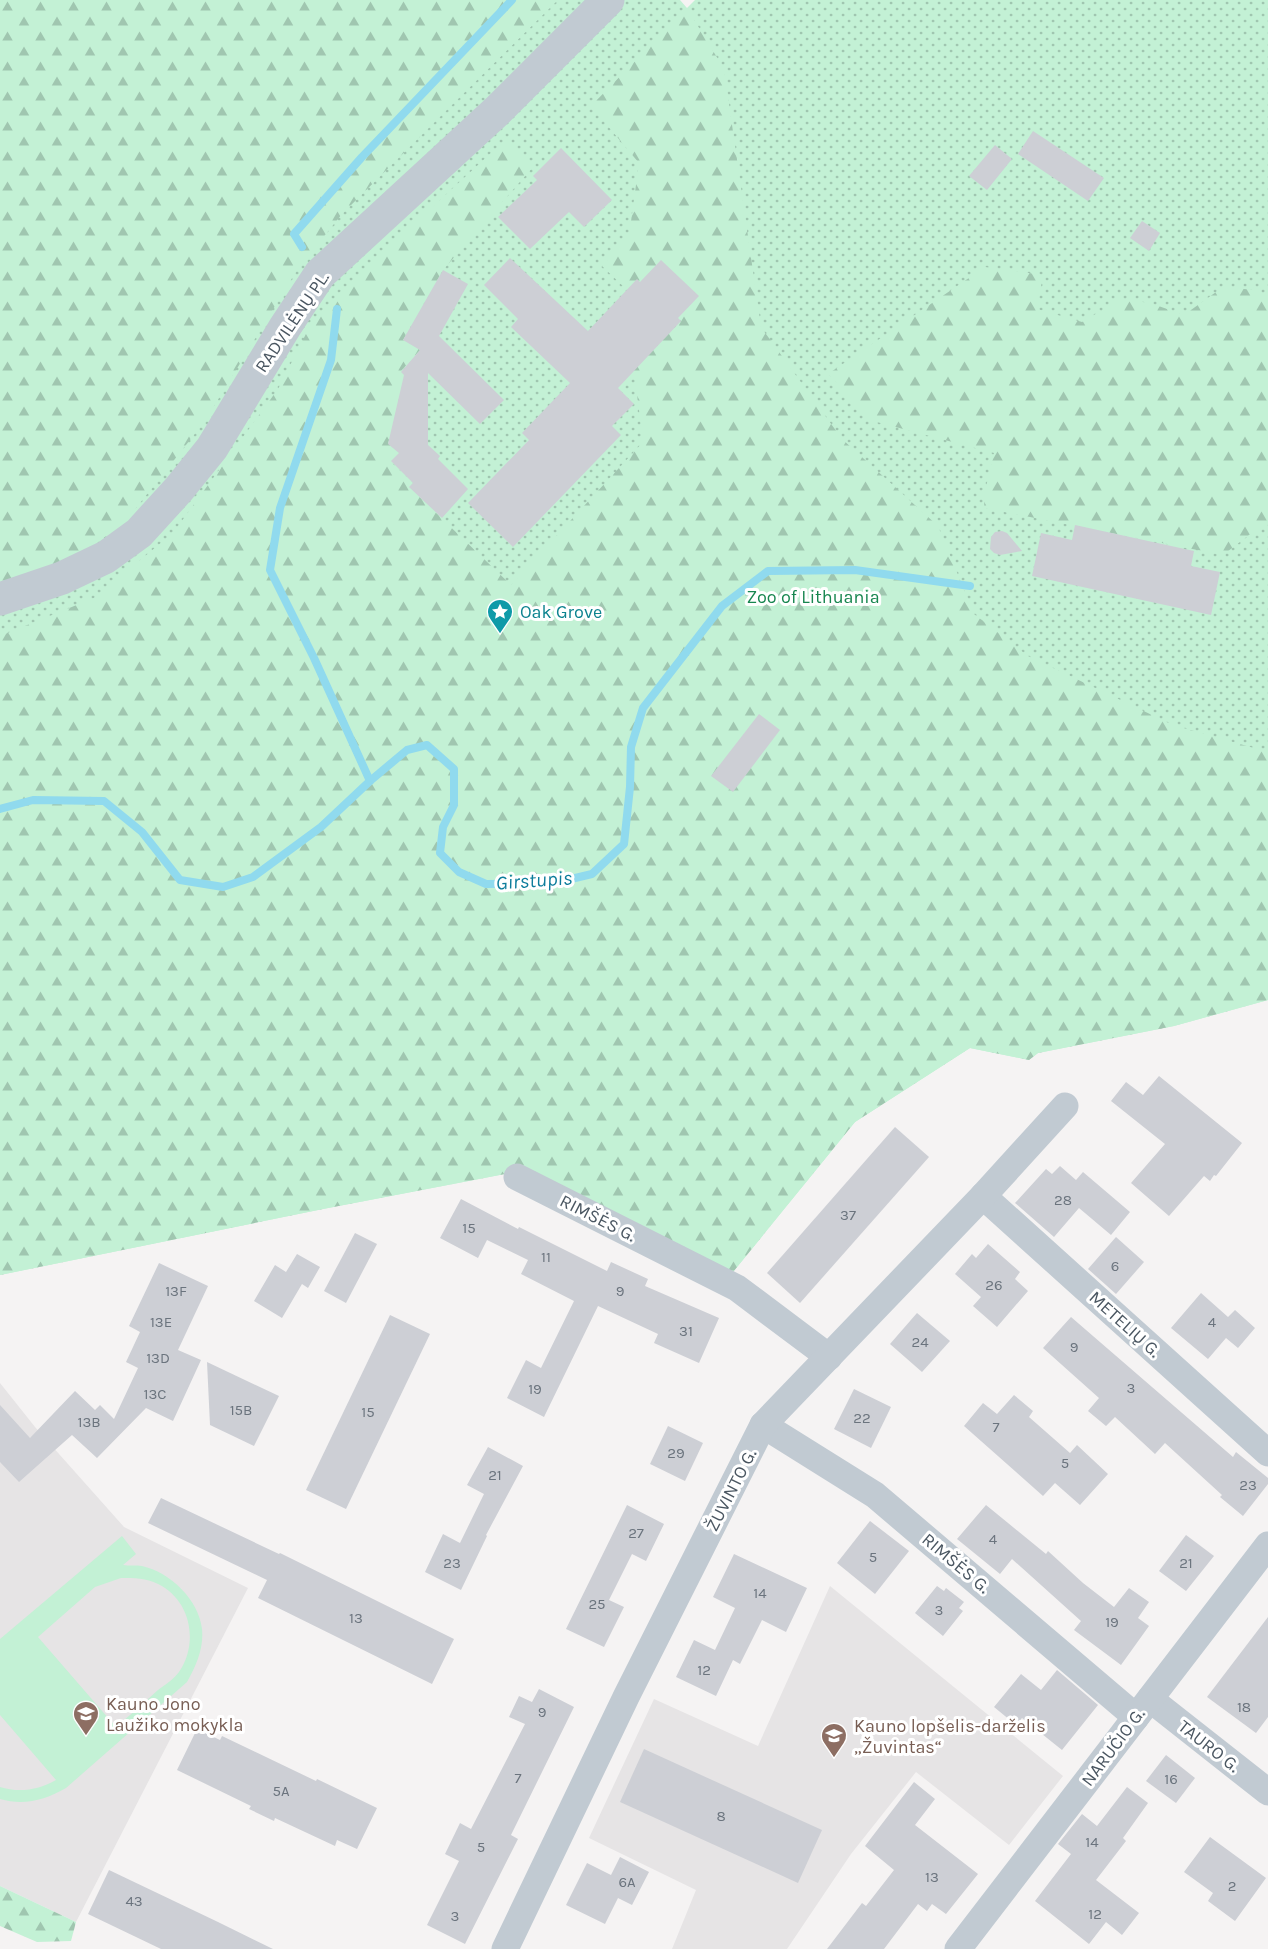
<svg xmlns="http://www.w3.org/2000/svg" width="1268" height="1949" viewBox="0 0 1268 1949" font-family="Karla,sans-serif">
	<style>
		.education { fill: #e6e4e5 }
		.green { fill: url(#green-dots) }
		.forest { fill: url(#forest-firs) }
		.pitch { fill: #c3f1d5; fill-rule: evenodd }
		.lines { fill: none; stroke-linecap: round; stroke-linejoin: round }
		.stream { stroke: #90daee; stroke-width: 8 }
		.building { fill: #cdcfd5 }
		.minor { stroke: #c1cad2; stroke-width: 27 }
		.tertiary { stroke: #c1cad2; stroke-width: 33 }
		.labels { text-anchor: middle; stroke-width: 6; stroke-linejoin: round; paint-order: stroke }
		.number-label { font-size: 15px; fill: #6b747e }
		.street-label { font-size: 18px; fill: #4a5661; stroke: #fff }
		.park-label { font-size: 18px; fill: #17864f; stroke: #fff }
		.culture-label { font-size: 18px; fill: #0d838f; stroke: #fff; text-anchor: start }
		.education-label { font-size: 18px; fill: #785e54; stroke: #fff; text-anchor: start }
		.water-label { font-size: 20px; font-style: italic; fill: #0c7c9b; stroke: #fff }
	</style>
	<defs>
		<pattern id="green-dots" width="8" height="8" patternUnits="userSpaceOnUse" patternTransform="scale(1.5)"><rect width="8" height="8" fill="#c3f1d5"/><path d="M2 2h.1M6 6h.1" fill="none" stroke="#a0c6b0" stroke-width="1.8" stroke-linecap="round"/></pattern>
		<pattern id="forest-firs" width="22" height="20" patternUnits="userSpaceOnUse" patternTransform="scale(1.5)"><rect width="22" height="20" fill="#c3f1d5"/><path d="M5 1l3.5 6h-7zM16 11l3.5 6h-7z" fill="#a0c6b0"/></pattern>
	</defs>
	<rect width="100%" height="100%" fill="#f5f3f3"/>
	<g class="education">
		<polygon points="0,1383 35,1427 124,1527 248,1588 76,1922 0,1886"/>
		<polygon points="830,1586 1063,1776 1009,1845 916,1772 851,1854 787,1949 672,1949 696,1890 589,1838 654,1699 758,1746"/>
	</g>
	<polygon class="green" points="0,0 680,0 687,8 695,0 1268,0 1268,1000 1174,1026 1038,1053 1029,1060 970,1048 855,1122 733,1272 521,1171 323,1209 0,1275"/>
	<g class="forest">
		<polygon points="0,0 558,0 342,214 297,270 205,421 121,527 59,565 0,583"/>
		<polygon points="687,8 724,69 761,327 842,439 938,526 974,614 1028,656 1173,725 1268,752 1268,1000 1174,1026 1038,1053 1029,1060 970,1048 855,1122 733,1272 521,1171 323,1209 0,1275 0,636 94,598 173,533 278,389 310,326 340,292 504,141 533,167 443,270 403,340 420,350 401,371 403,373 402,404 388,443 399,453 391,462 413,483 409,487 511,585 643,442 634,370 681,321 678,318 699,296 662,260 640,282 627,290 602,266 629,236 639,163 591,106"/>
		<polygon points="985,267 1043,275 1037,309 1082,322 1121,299 1150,303 1184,315 1223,287 1255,290 1268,296 1268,526 1266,522 1223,555 984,508 985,491 994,453 873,421 828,374"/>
		<polygon points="0,1886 76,1922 71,1941 37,1942 0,1926"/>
	</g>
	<path class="pitch" d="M122,1536L136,1554L123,1565C129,1566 136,1565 142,1566C170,1572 199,1600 202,1629C204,1648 196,1666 187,1682L66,1788C45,1800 24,1806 0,1799V1787C19,1793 39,1790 56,1780L0,1715V1639ZM121,1578C134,1578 146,1578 158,1584C191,1600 199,1643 179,1672C174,1679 165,1685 158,1690C144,1703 130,1715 116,1727L38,1637L95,1587Z"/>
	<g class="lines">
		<g class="stream">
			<polyline points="302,247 294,234 362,157 512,0"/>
			<polyline points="337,309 331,360 280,508 270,570 314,658 370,781"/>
			<polyline points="0,809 33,800 104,801 142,832 180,880 223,887 253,877 321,827 370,781 407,750 427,745 454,769 454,805 443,827 440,853 459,872 486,884 554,883 592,874 624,844 630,787 631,747 643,708 722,606 768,571 855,570 970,586"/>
		</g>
	</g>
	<g class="building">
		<polygon points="1033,131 1104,178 1088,201 1018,154"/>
		<polygon points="995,145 1012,159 987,190 969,176"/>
		<polygon points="561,148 612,200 584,227 569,212 530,249 498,217 537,180 533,176"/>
		<polygon points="1142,221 1160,233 1149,251 1130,238"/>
		<polygon points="510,258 588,331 637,279 640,282 661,260 699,296 678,318 681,321 618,388 634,404 612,426 621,435 513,547 468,503 529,440 522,433 570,383 511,327 518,319 484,285"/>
		<polygon points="443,270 468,284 439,336 504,400 480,424 428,373 428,445 440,456 438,459 468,489 442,518 409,487 413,483 391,461 399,453 388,444 404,375 401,372 420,350 403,340"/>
		<polygon points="1075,525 1194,551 1191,566 1220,572 1211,615 1032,576 1041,533 1072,540"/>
		<polygon points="1002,531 1007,533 1022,551 1000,555 994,553 990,549 991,537 995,532"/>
		<polygon points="759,714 780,730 733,792 711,776"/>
		<polygon points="1159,1076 1242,1143 1216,1176 1214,1175 1210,1181 1204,1176 1169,1216 1131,1183 1165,1144 1111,1101 1126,1082 1143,1095"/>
		<polygon points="895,1127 929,1157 800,1303 767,1273"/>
		<polygon points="1060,1166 1076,1180 1083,1172 1130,1212 1111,1235 1079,1208 1054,1237 1015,1203 1046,1169 1052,1174"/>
		<polygon points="461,1199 518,1229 519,1227 607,1271 611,1262 648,1279 645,1286 719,1318 699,1363 654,1343 658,1334 598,1306 544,1417 507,1398 526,1360 541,1368 574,1301 521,1274 528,1260 487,1240 478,1258 440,1238"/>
		<polygon points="355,1233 377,1244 346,1303 324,1291"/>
		<polygon points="1116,1237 1144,1262 1116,1294 1088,1269"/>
		<polygon points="988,1244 1020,1272 1015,1279 1028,1291 997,1327 973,1306 981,1297 955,1274 972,1254 976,1258"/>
		<polygon points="297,1254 320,1267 308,1288 302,1284 282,1318 254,1301 275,1265 286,1272"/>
		<polygon points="159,1263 208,1286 178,1350 201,1360 173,1421 146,1408 97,1458 72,1435 19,1482 0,1462 0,1405 30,1438 75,1391 95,1410 100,1405 114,1419 138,1368 126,1362 140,1332 129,1326"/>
		<polygon points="1201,1293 1228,1317 1235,1310 1255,1328 1238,1348 1226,1338 1208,1359 1171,1328"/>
		<polygon points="917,1313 950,1341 922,1372 890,1344"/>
		<polygon points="390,1315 430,1334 346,1509 306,1490"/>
		<polygon points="1071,1317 1233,1457 1236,1452 1268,1478 1268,1484 1243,1516 1220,1497 1222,1495 1165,1443 1155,1454 1115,1417 1106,1426 1088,1411 1099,1398 1043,1348"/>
		<polygon points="207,1362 279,1396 254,1446 210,1425"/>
		<polygon points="854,1389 891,1407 871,1448 834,1429"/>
		<polygon points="1014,1395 1033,1411 1029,1417 1070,1453 1077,1445 1108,1474 1080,1505 1055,1483 1043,1496 964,1426 983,1403 997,1414"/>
		<polygon points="668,1426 703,1443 685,1481 650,1464"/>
		<polygon points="488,1447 523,1466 486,1535 487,1536 461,1590 425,1572 443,1534 460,1543 484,1494 467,1485"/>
		<polygon points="161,1498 279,1554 280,1553 454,1639 432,1684 258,1598 267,1580 148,1523"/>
		<polygon points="627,1505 664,1524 646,1561 632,1554 609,1600 624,1607 604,1647 566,1629"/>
		<polygon points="986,1505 1046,1554 1048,1551 1083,1583 1114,1607 1129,1588 1149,1602 1138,1618 1149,1626 1121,1665 1074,1630 1081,1621 1012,1559 1000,1574 957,1539"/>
		<polygon points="870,1521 909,1551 875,1594 837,1563"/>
		<polygon points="1186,1535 1214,1556 1186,1591 1159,1571"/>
		<polygon points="734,1554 807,1588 786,1632 762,1620 740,1664 733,1660 716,1696 676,1677 694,1640 715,1650 735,1608 713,1597"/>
		<polygon points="937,1586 944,1591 946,1588 964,1602 959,1608 963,1611 943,1636 915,1613"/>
		<polygon points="1268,1617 1268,1717 1256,1733 1207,1697"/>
		<polygon points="1057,1670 1098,1705 1062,1750 1022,1718 1016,1725 994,1707 1021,1674 1041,1690"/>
		<polygon points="539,1689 574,1707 511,1835 518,1839 465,1944 427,1925 459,1861 445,1854 460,1823 471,1829 525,1724 509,1717 519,1696 532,1702"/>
		<polygon points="197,1729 220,1740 222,1736 316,1781 317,1779 377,1808 357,1849 337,1840 335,1846 275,1818 274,1821 249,1809 251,1806 177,1770"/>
		<polygon points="644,1749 822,1830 798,1883 620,1802"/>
		<polygon points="1166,1755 1195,1778 1176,1803 1146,1781"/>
		<polygon points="914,1782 935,1799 915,1825 978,1874 946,1914 932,1904 927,1911 918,1904 884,1949 827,1949 862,1903 866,1906 894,1870 865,1846"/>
		<polygon points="1127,1787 1148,1803 1123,1838 1126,1841 1096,1880 1139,1913 1122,1935 1106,1922 1089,1944 1035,1901 1071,1854 1058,1844 1082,1814 1097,1826"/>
		<polygon points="1210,1837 1266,1878 1235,1921 1208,1901 1213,1893 1184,1872"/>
		<polygon points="620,1857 649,1872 632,1905 618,1898 605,1924 566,1905 587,1863 611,1875"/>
		<polygon points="109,1870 218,1922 273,1949 161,1949 88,1914"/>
	</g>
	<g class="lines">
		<g class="minor">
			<polyline points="517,1177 737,1288 829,1357"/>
			<polyline points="983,1196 1268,1453"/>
			<polyline points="763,1425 875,1495 1136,1717"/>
			<polyline points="1150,1699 1268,1792"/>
			<polyline points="505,1949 626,1697 763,1425 983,1196 1065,1106"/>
			<polyline points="958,1949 1268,1545"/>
		</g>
		<polyline class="tertiary" points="0,599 62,578 106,557 139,533 179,489 212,448 285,327 320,274 497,111 608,0"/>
	</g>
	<defs>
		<symbol id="sight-pin" viewBox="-11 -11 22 30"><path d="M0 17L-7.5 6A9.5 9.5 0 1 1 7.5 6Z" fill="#0f9aa8" stroke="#fff"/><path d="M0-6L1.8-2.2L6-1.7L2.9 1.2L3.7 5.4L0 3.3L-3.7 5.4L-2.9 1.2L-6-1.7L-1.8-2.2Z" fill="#fff"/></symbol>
		<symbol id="school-pin" viewBox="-11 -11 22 30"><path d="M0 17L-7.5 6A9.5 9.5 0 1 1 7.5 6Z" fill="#8d6e63" stroke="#fff"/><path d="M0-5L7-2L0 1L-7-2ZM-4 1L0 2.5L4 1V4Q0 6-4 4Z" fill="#fff"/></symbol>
	</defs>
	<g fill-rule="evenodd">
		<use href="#sight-pin" x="485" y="597" width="30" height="40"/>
		<use href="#school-pin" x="71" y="1699" width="30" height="40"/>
		<use href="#school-pin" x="819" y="1721" width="30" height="40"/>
	</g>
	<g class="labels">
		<g class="number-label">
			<text x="1063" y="1205">28</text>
			<text x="848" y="1220">37</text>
			<text x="469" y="1233">15</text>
			<text x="546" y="1262">11</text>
			<text x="1115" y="1271">6</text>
			<text x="994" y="1290">26</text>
			<text x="176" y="1296">13F</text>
			<text x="620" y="1296">9</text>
			<text x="161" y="1327">13E</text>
			<text x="1212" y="1327">4</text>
			<text x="686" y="1336">31</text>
			<text x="920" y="1347">24</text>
			<text x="1074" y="1352">9</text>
			<text x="158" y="1363">13D</text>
			<text x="1131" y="1393">3</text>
			<text x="535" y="1394">19</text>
			<text x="155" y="1399">13C</text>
			<text x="241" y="1415">15B</text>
			<text x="368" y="1417">15</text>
			<text x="862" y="1423">22</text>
			<text x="89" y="1427">13B</text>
			<text x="996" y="1432">7</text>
			<text x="676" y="1458">29</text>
			<text x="1065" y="1468">5</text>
			<text x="495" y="1480">21</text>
			<text x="1248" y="1490">23</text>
			<text x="636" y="1538">27</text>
			<text x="993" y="1544">4</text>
			<text x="873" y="1562">5</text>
			<text x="452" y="1568">23</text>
			<text x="1186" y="1568">21</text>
			<text x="760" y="1598">14</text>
			<text x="597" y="1609">25</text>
			<text x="939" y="1615">3</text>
			<text x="356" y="1623">13</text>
			<text x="1112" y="1627">19</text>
			<text x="704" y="1675">12</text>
			<text x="1244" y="1712">18</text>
			<text x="542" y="1717">9</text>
			<text x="518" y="1783">7</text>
			<text x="1171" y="1784">16</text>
			<text x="281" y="1796">5A</text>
			<text x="721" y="1821">8</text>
			<text x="1092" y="1847">14</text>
			<text x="481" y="1852">5</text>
			<text x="932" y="1882">13</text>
			<text x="627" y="1887">6A</text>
			<text x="1232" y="1891">2</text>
			<text x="134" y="1906">43</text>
			<text x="1095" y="1919">12</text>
			<text x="455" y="1921">3</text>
		</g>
		<g class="street-label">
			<text transform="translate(292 322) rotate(-56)" y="6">RADVILĖNŲ PL.</text>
			<text transform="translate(598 1218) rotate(27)" y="6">RIMŠĖS G.</text>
			<text transform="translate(1125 1324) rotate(42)" y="6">METELIŲ G.</text>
			<text transform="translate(731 1490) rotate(-63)" y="6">ŽUVINTO G.</text>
			<text transform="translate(956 1563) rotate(40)" y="6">RIMŠĖS G.</text>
			<text transform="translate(1209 1746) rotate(38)" y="6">TAURO G.</text>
			<text transform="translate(1113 1747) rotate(-53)" y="6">NARUČIO G.</text>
		</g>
		<g class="park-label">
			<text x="813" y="603">Zoo of Lithuania</text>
		</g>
		<g class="culture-label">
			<text x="520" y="618">Oak Grove</text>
		</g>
		<g class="education-label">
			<text x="106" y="1710">Kauno Jono<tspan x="106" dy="21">Laužiko mokykla</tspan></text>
			<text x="854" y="1732">Kauno lopšelis-darželis<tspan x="854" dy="21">„Žuvintas“</tspan></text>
		</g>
		<g class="water-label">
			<text transform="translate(534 880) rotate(-4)" y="7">Girstupis</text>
		</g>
	</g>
</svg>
